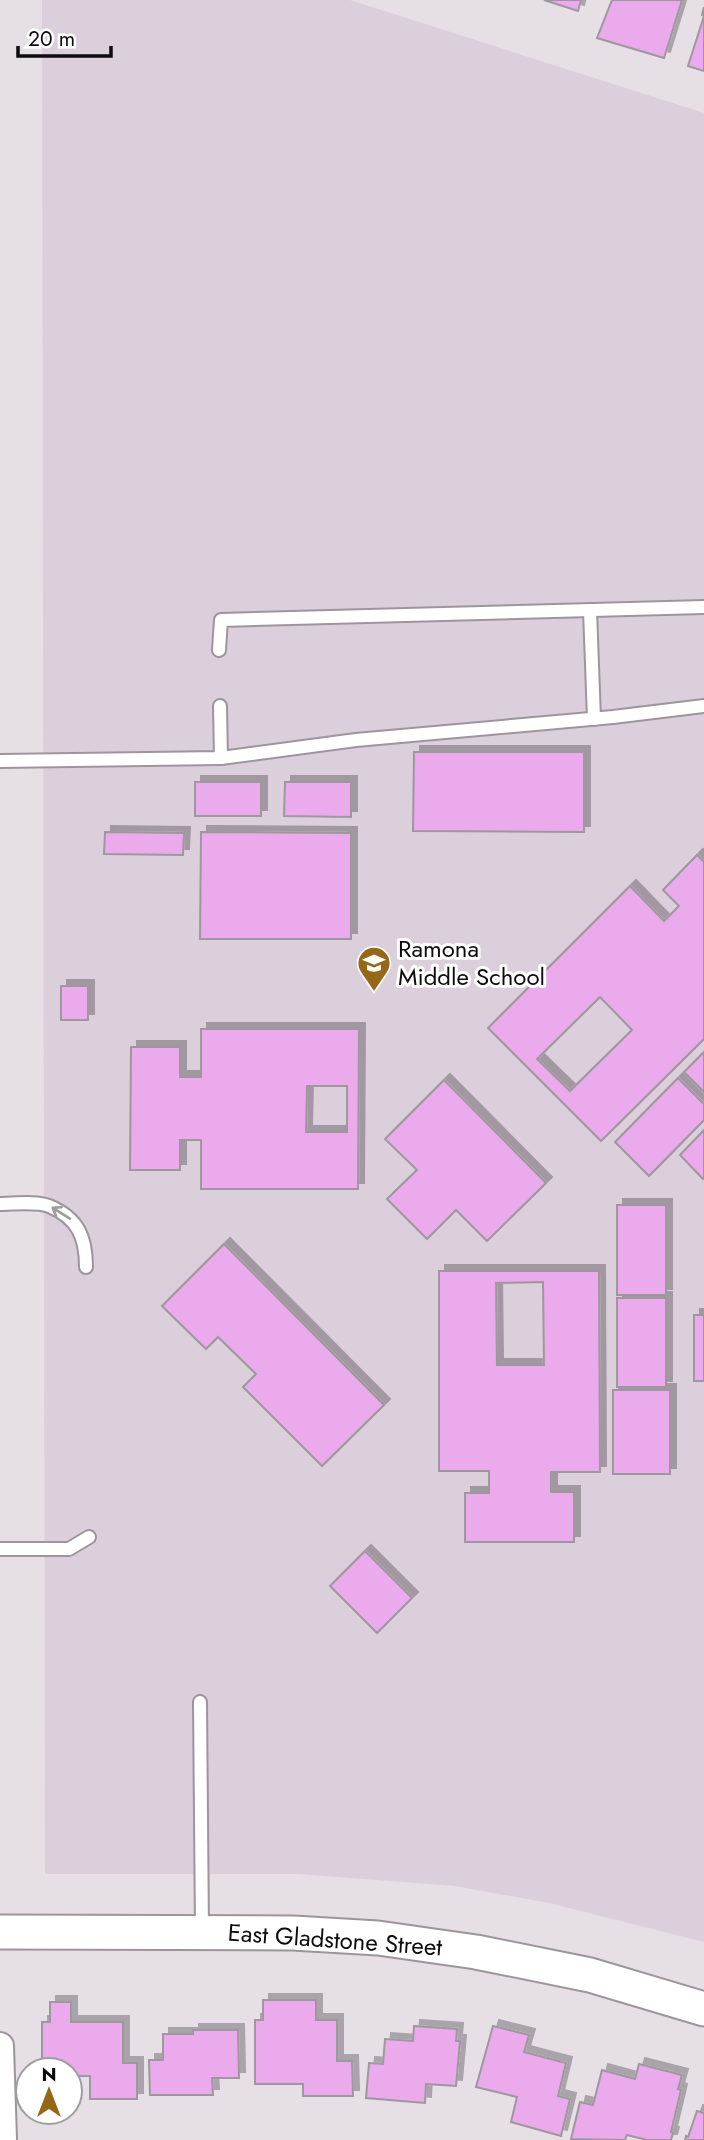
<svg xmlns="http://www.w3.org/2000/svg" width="704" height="2140" viewBox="0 0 704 2140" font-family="Jost,sans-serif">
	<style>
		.built { fill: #dbcfdb }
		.building { fill: #eaaaeb; stroke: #9e989e; stroke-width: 2; fill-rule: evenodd; filter: url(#shadow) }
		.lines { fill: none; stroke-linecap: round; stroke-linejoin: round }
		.service-casing { stroke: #9c969c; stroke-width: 16 }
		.minor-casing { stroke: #9c969c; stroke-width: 30 }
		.tertiary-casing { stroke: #9c969c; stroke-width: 37 }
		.service { stroke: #fff; stroke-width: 12 }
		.minor { stroke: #fff; stroke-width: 26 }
		.tertiary { stroke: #fff; stroke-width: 33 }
		.oneway { stroke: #9e9d9e }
		.labels { text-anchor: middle; stroke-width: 6; stroke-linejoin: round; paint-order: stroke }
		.poi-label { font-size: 24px; fill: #0d0b0d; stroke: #fff; text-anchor: start }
		.street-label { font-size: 24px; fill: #0d0b0d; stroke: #fff }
	</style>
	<defs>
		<filter id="shadow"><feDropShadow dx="6" dy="-6" stdDeviation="0" flood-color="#0004"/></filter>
	</defs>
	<rect width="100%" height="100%" fill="#e6dfe6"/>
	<polygon class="built" points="42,0 350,0 704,113 704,1942 549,1903 455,1886 298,1874 45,1874"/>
	<g class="building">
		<polygon points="544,0 581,0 578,11"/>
		<polygon points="612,0 682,0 664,58 597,38"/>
		<polygon points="704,7 704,71 688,66 704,16 702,15"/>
		<polygon points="414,752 584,752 584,832 413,831"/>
		<rect x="195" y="782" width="66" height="34"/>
		<polygon points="285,782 351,782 351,817 284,816"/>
		<polygon points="105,832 184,833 183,855 104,854"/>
		<polygon points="201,832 351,833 351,939 200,939"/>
		<path d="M697,855L704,862V1039L601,1141L488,1028L630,886L664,921L679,906L663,890ZM600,997L632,1030L570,1091L537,1059Z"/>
		<rect x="61" y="986" width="27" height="34"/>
		<path d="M201,1029H359L358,1189H201V1140H180V1170H130L131,1047H180V1077H201ZM307,1086H347V1132H306Z"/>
		<polygon points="704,1052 704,1092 684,1072"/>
		<polygon points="678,1078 704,1104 704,1120 649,1176 615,1142"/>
		<polygon points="444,1080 546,1183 487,1241 456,1210 427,1239 387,1199 417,1170 385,1139"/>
		<polygon points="704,1130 704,1178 703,1179 680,1155"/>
		<rect x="617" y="1205" width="49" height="90"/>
		<polygon points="224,1244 384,1405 322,1466 243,1387 256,1374 218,1337 206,1349 162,1306"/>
		<path d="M439,1271H599L600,1472H551V1492H574V1542H465V1493H489V1471H439ZM543,1282L544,1365H497L496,1283Z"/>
		<rect x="617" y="1298" width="49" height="89"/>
		<rect x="694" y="1315" width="10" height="66"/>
		<rect x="613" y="1390" width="57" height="84"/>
		<polygon points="365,1551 412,1598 377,1633 330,1586"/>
		<polygon points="263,2000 316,2000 316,2020 337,2020 337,2061 352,2061 353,2096 303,2096 303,2084 255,2084 255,2020 263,2020"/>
		<polygon points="50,2002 71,2002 71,2022 123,2022 123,2063 137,2063 137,2099 90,2099 90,2076 70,2076 70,2070 42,2070 42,2022 50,2022"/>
		<polygon points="414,2026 457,2029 456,2041 460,2041 456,2086 426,2084 425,2103 366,2098 369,2063 383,2064 385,2039 413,2041"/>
		<polygon points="493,2026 529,2035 524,2052 566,2063 558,2096 570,2099 561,2136 511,2122 517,2097 476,2087"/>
		<polygon points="193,2030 238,2030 239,2078 212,2078 213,2095 150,2095 149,2060 163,2060 163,2034 193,2034"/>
		<polygon points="639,2064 682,2075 678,2089 681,2090 671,2132 673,2133 671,2140 647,2140 627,2135 625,2140 571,2139 580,2102 593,2105 602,2070 635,2079"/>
		<polygon points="697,2111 704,2113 704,2140 685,2140 686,2136 688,2137"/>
	</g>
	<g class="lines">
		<defs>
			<g id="service">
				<polyline points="590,610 594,719"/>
				<polyline points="219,650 221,620 704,607"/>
				<polyline points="220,706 221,758"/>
				<polyline points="0,761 221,758 356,740 613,717 704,706"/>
				<path d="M0,1204C14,1204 36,1201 49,1206C78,1218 86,1237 86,1267"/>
				<polyline points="0,1549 69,1549 89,1537"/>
				<polyline points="200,1702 202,1932"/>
			</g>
			<polyline id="minor" points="0,2046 3,2140"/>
			<polyline id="tertiary" points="0,1932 293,1933 378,1938 476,1952 590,1975 704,2009"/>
		</defs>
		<use href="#service" class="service-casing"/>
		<use href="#minor" class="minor-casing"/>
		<use href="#tertiary" class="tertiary-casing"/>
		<use href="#service" class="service"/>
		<use href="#minor" class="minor"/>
		<use href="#tertiary" class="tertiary"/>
	</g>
	<defs><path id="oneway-shaft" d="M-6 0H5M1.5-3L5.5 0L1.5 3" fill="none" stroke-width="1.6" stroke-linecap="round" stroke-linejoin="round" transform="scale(1.75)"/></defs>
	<use class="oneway" href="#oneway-shaft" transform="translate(61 1213) rotate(-148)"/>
	<defs>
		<symbol id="school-pin" viewBox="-11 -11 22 30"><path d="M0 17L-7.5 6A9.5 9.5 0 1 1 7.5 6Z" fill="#966717" stroke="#fff"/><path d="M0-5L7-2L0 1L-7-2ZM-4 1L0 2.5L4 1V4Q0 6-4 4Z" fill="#fff"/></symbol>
	</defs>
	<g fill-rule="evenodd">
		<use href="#school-pin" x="355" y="944" width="38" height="52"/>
	</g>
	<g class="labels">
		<g class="poi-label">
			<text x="398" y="957">Ramona<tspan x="398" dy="28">Middle School</tspan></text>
		</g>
		<g class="street-label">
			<text transform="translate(335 1940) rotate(4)" y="8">East Gladstone Street</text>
		</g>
	</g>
	<g transform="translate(49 2091)"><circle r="33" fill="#ffffff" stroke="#9e9d9e" stroke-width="2"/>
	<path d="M0-5L12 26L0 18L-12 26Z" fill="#966717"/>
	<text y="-10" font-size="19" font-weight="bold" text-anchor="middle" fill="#0d0b0d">N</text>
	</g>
	<path d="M18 46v10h93v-10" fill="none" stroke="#0d0b0d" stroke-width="3.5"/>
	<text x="28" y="46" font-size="21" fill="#0d0b0d" stroke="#ffffff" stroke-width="5" paint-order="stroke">20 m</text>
</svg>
